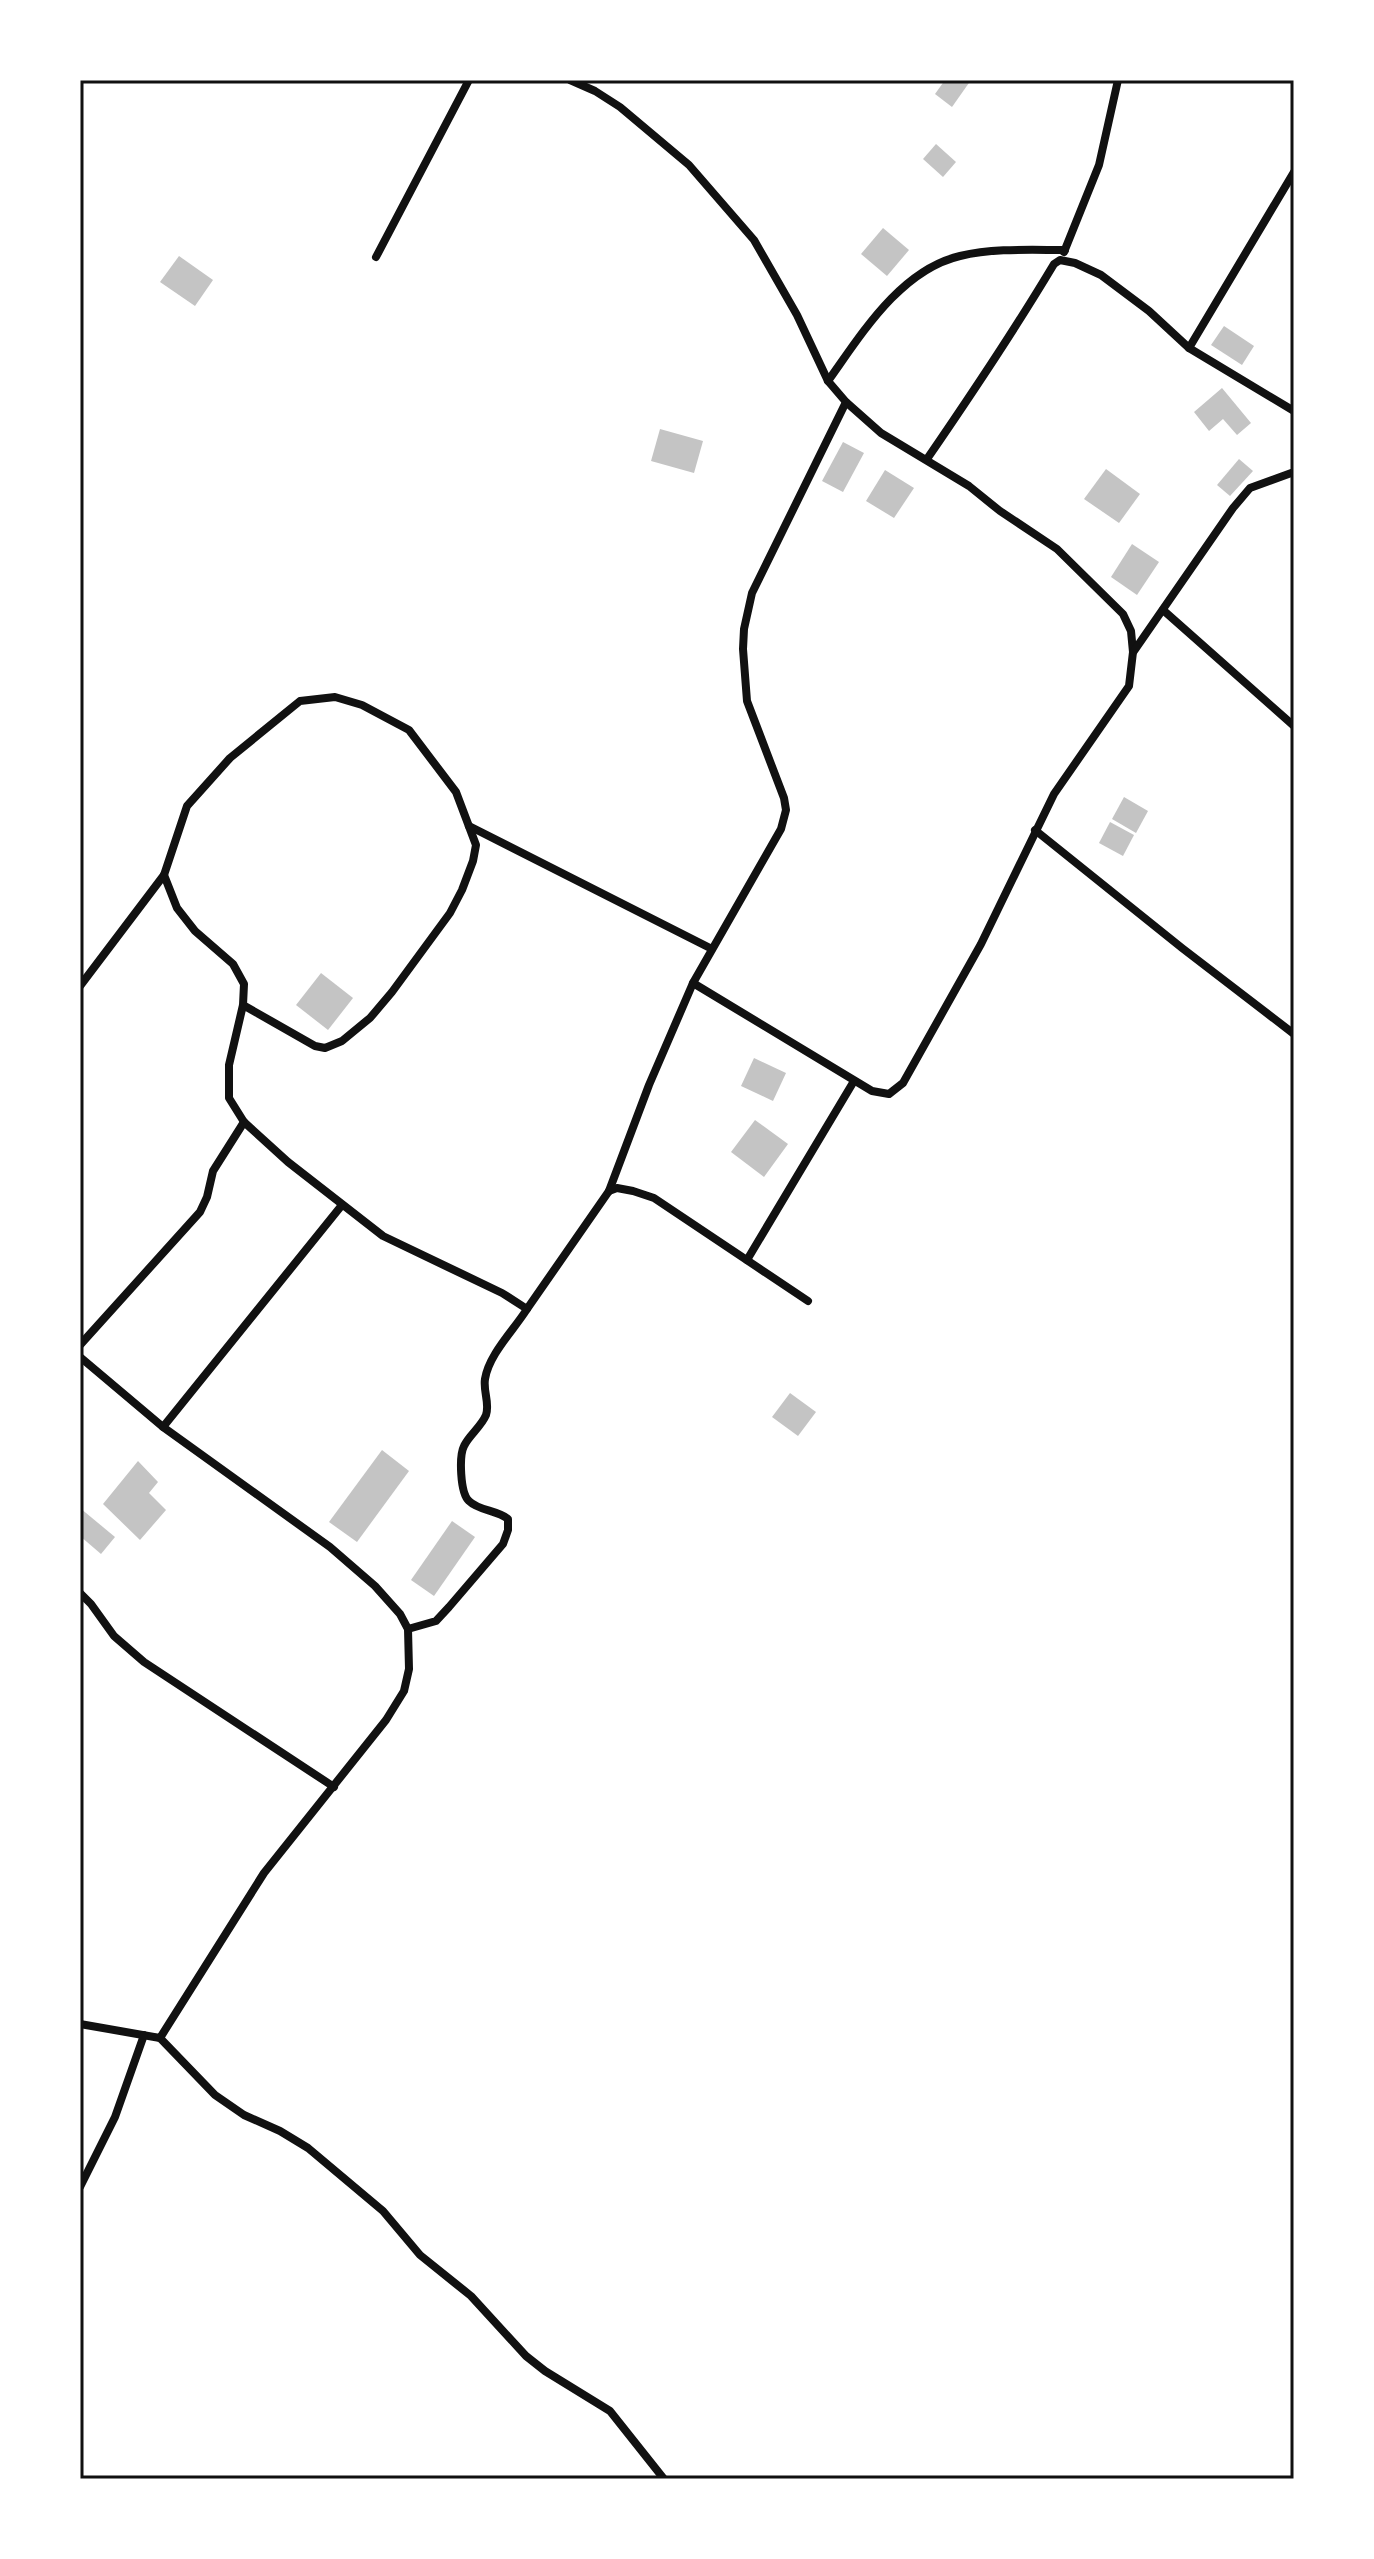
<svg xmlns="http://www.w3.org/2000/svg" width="1374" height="2559" viewBox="0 0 1374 2559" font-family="Signika,sans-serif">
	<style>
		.building { fill: #c4c4c4 }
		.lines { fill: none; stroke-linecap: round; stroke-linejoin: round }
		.minor { stroke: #111; stroke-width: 8 }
		.neatline { fill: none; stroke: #111; stroke-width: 3 }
	</style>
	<rect width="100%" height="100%" fill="#fff"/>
	<g class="building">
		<polygon points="945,80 971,80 952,107 935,94"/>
		<polygon points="936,144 956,162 943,177 923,159"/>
		<polygon points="883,228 909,250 887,276 861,254"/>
		<polygon points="179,256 213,280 195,306 160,282"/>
		<polygon points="1224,326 1254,346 1242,365 1211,345"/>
		<polygon points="1222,388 1251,423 1237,435 1223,419 1209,431 1194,412"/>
		<polygon points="660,429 703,441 694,473 651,461"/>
		<polygon points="843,442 864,453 843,492 822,481"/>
		<polygon points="1239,459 1253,471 1230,496 1217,485"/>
		<polygon points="1106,469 1140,494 1119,523 1084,499"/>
		<polygon points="885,470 914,488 894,518 866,501"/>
		<polygon points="1132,544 1159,562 1137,595 1111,577"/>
		<polygon points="1124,797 1148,811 1136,833 1112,819"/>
		<polygon points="1110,822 1134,835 1123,856 1099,843"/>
		<polygon points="321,973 353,998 328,1030 296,1005"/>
		<polygon points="754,1058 786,1073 773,1101 741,1086"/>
		<polygon points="755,1120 788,1144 764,1177 731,1152"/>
		<polygon points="790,1393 816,1412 798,1436 772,1417"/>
		<polygon points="382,1450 409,1471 357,1542 329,1522"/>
		<polygon points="138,1461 158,1482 149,1493 166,1510 140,1540 103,1504"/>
		<polygon points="80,1508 115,1537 101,1554 80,1536"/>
		<polygon points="452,1521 475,1537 434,1596 411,1580"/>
	</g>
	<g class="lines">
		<g class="minor">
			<polyline points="570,80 595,91 620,107 689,165 754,240 797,315 828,381 846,402 881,433 969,486 1000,511 1057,549 1123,614 1131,631 1133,652 1129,686 1054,794 981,944 903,1083 889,1094 872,1091 693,983"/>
			<polyline points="1064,252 1099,165 1118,80"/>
			<polyline points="376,257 469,80"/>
			<polyline points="1189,348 1294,172"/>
			<path d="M828,381C861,335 900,270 960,256C994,248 1030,250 1065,250"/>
			<path d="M927,459C971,395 1014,331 1054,264L1060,260L1075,263L1101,275L1149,311L1189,348L1294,411"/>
			<polyline points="1163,610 1294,726"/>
			<polyline points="1134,651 1233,508 1250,488 1294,472"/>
			<polyline points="469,826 712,949"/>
			<polyline points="1035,830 1182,948 1294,1034"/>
			<polyline points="80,986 164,875"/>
			<path d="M243,1005L315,1046L325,1048L342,1041L370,1018L392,992L450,913L462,890L473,861L476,845L456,792L409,730L362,705L335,697L300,701L230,758L187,806L164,875L177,908L195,931L233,964L244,984L243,1005L229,1065V1098L244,1122L288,1162L383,1236L502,1293L527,1309C514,1330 489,1354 485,1379C483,1392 490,1403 486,1415C481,1427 469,1435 464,1446C459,1456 460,1493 469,1501C479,1511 497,1510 508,1519V1530L503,1544L449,1607L436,1621L408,1629"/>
			<polyline points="609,1191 649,1085 693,983 781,829 786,810 784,798 747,701 743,649 744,629 752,593 846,402"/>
			<polyline points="747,1260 854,1081"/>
			<polyline points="527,1309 609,1191 617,1188 633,1191 654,1198 808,1301"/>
			<polyline points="80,1345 200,1212 207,1197 213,1171 244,1122"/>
			<polyline points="80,1357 163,1427 330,1547 375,1586 400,1614 408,1629 409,1669 404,1691 386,1720 264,1873 160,2038"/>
			<polyline points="163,1427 342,1205"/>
			<polyline points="80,1593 91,1604 114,1636 144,1662 334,1787"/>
			<polyline points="80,2024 160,2038 215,2095 244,2115 280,2131 308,2148 383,2211 420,2255 471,2296 526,2356 545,2371 610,2411 664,2479"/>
			<polyline points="80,2187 115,2117 144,2035"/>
		</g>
	</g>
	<rect width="1374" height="2559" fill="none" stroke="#ffffff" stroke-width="164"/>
	<rect x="82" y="82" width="1210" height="2395" class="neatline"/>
</svg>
